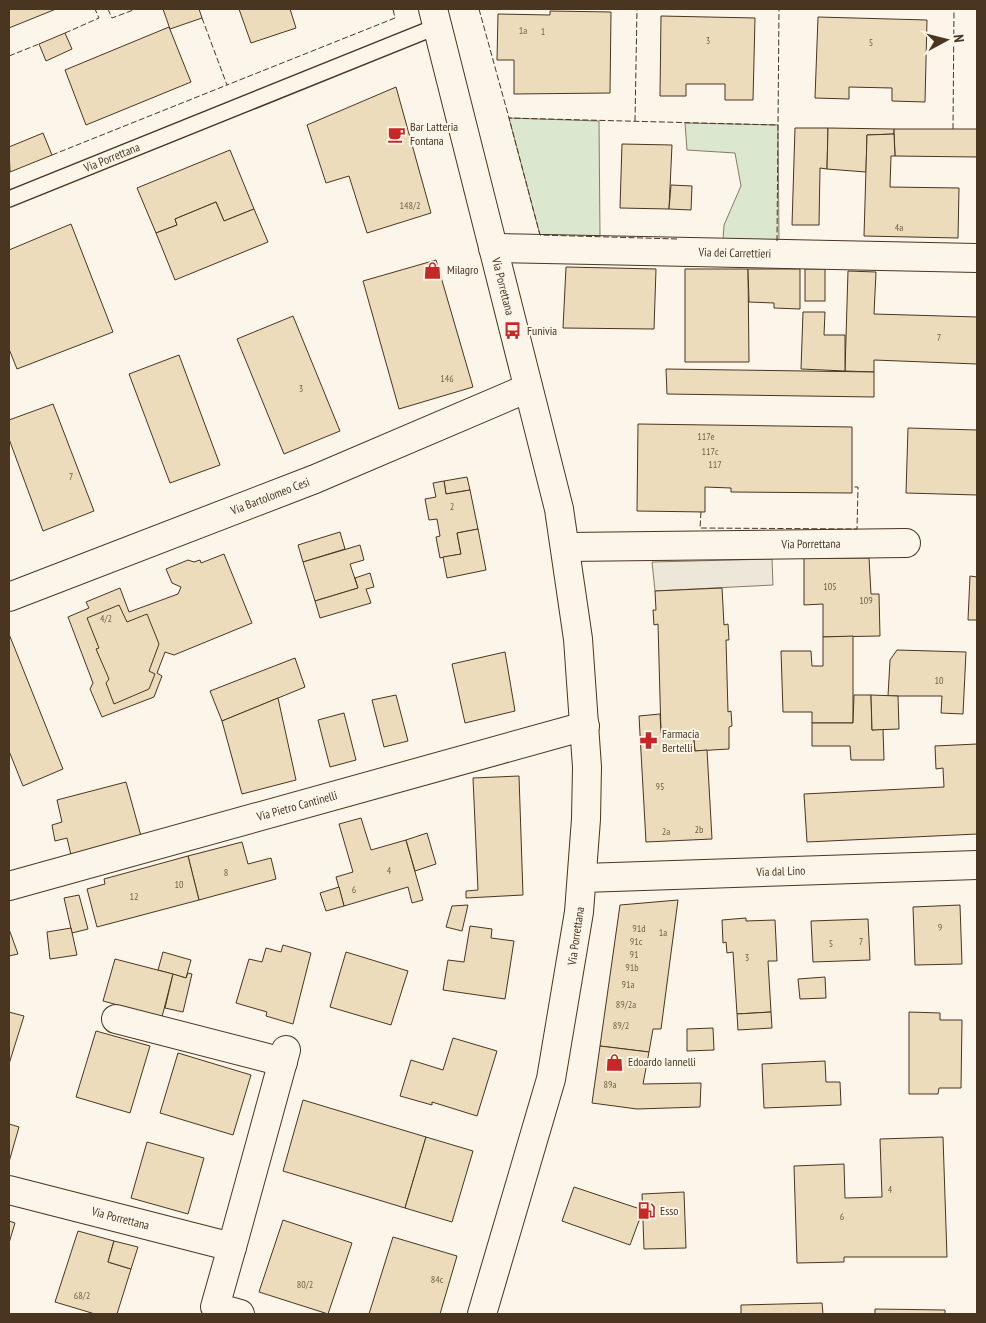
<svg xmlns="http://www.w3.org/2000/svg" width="986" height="1323" viewBox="0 0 986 1323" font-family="'PT Sans Narrow',sans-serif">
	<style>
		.green { fill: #dce7d0; stroke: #887966 }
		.parking { fill: #ede7d9; stroke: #887966 }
		.building { fill: #ecdcbc; stroke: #4a3520 }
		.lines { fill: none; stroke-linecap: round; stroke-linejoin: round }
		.service-casing { stroke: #4a3520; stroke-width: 18 }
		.minor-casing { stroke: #4a3520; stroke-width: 30 }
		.primary-casing { stroke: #4a3520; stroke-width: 30 }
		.service { stroke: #fbf6e9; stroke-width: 15 }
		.minor { stroke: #fbf6e9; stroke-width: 28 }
		.primary { stroke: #fbf6e9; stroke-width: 28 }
		.fence { stroke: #4a3520; stroke-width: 1; stroke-dasharray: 6 2.5; stroke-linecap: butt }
		.labels { text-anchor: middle; stroke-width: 4; stroke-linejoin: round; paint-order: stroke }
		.number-label { font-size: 10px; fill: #725f47 }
		.poi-label { font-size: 12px; fill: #4a3520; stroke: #fbf6e9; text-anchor: start }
		.street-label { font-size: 12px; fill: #4a3520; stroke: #fbf6e9 }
	</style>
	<rect width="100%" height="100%" fill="#fbf6e9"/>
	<g class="green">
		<polygon points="509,118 599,121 600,237 540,235"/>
		<polygon points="685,123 778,125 779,242 723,240 724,225 741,186 735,153 687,150"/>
	</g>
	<polygon class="parking" points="772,559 773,585 655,591 652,562"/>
	<g class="building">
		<polygon points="9,9 56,9 9,28"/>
		<polygon points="163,9 199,9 202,18 170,29"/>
		<polygon points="239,9 290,9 296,28 251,43"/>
		<polygon points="550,11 611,12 610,93 514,94 514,60 497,60 498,14 550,15"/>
		<polygon points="661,16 755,18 753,100 725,100 725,84 686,84 686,96 660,96"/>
		<polygon points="818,17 927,20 925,102 892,101 892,88 849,87 849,99 815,98"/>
		<polygon points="169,27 191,82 86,125 65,70"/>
		<polygon points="65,33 72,49 46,61 39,44"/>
		<polygon points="396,87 431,213 367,233 349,176 326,183 307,125"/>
		<polygon points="795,128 828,128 827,169 820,168 819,225 792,225"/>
		<polygon points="828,128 894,129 894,134 867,135 866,172 827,169"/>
		<polygon points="894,129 977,129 977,157 895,156"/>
		<polygon points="43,133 52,155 10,172 9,147"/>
		<polygon points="894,134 895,156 891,156 890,187 959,188 958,238 864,236 867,135"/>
		<polygon points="622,144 672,145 669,209 620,208"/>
		<polygon points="230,150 254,209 224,221 216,202 175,219 177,225 156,233 137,188"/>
		<polygon points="671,185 692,186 691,210 669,209"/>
		<polygon points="216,202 224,221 254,209 268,242 175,280 156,233 177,225 175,219"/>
		<polygon points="71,224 113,332 17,369 9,349 9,250"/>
		<polygon points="436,260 473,387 399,409 363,281"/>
		<polygon points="566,267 656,269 654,329 563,328"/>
		<polygon points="685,269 748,269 749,362 685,362"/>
		<polygon points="748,269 800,269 800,309 774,308 774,303 749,302"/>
		<rect x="805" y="269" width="20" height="32"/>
		<polygon points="848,271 876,272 874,314 977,317 977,364 874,360 874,372 845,371"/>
		<polygon points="803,312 825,312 824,335 845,335 845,371 801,369"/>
		<polygon points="293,316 340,431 284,454 237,339"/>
		<polygon points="179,355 220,465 170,483 129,374"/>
		<polygon points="666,369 874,372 874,397 667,394"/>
		<polygon points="53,404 94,511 43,531 9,439 9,420"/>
		<polygon points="638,424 852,427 852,493 731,492 731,488 705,487 705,512 637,511"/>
		<polygon points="908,428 977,430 977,495 906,493"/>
		<polygon points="467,477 470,490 446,494 444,481"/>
		<polygon points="444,481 446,494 470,490 478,529 457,533 461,554 440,558 436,537 440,536 437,519 429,520 425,499 436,497 433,483"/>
		<polygon points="478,529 486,570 447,578 443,557 461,554 457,533"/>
		<polygon points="340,532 345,549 303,562 298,545"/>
		<polygon points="360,545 364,560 350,564 358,588 315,601 303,562"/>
		<polygon points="224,554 252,623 174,655 165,652 157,673 162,676 154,697 102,717 90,689 93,683 68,617 89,608 86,602 120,588 129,612 178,594 181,587 172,583 166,569 188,560 194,562 200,560 201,563"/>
		<polygon points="804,558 869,558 871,594 879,594 880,636 823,637 823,604 804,605"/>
		<polygon points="370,573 374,587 366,589 371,603 320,618 315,601 358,588 355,578"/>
		<polygon points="970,576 977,577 977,620 968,620"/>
		<polygon points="722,588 724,625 728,624 729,640 726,640 728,712 731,711 732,726 729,727 729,749 695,751 693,732 661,733 658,624 654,625 653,610 656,610 655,591"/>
		<polygon points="119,605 127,622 147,614 159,644 149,671 155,674 149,689 114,704 106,683 109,679 96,649 99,648 87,618"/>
		<polygon points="9,634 63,769 23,786 9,751"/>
		<polygon points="853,636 853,723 812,723 812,712 783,712 781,651 811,651 812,666 823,666 823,637"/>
		<polygon points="897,650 966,652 963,714 941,713 942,696 888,696 890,660"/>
		<polygon points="505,652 515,711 465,723 452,664"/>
		<polygon points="295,658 305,687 222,721 210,691"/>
		<polygon points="396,695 408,741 384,747 372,700"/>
		<polygon points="854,695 871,695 872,730 883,729 884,760 851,760 850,746 812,746 812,723 853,723"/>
		<polygon points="871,695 898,696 899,729 872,730"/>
		<polygon points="278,698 296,780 242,794 222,721"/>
		<polygon points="344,713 356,760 330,767 318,720"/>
		<polygon points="660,714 661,733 693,732 695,751 707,750 712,839 646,842 639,716"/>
		<polygon points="977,744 977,834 807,842 804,794 944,787 943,768 936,769 935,746"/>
		<polygon points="519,776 523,895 466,898 466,891 478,890 473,778"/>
		<polygon points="126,782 141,836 71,855 67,838 55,841 52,825 62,822 57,800"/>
		<polygon points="361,818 371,850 406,840 423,900 412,903 408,887 344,906 336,877 353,872 339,824"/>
		<polygon points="427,833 436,864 415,871 406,840"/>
		<polygon points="242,842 248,864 271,858 276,879 199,900 188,856"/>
		<polygon points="188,856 199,900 97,927 87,889 105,884 104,879"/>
		<polygon points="339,887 344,906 326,911 320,893"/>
		<polygon points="79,895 88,929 72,933 64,898"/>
		<polygon points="678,900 661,1029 653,1029 649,1052 600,1046 620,905"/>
		<polygon points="468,905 462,931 446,927 452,906"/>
		<polygon points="960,905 962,964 915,965 913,907"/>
		<polygon points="746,918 746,921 775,920 777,961 768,961 771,1012 737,1014 733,952 727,953 726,942 723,943 722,920"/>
		<polygon points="868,919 870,960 813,962 811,921"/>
		<polygon points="470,926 492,929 491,938 514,941 505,999 443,990 448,960 464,962"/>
		<polygon points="71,928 77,955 50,959 47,932"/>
		<polygon points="9,929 18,954 9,956"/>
		<polygon points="283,945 311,953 293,1024 266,1016 267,1012 236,1003 249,959 262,962 266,948 281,952"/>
		<polygon points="163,952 191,960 186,978 158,970"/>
		<polygon points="346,952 408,971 391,1025 330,1007"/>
		<polygon points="115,959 173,974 162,1017 103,1001"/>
		<polygon points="188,973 192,974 183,1012 165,1008 173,974 186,978"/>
		<polygon points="825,977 826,998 800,999 798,979"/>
		<polygon points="9,1012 24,1016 9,1064"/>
		<polygon points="771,1012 772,1028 738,1030 737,1014"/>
		<polygon points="909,1012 940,1013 940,1020 962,1020 961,1088 939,1088 938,1094 909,1094"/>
		<polygon points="713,1028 714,1050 687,1051 687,1029"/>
		<polygon points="96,1031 150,1046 130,1113 76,1097"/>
		<polygon points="453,1038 497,1051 477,1116 432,1102 432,1105 400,1096 411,1060 443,1070"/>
		<polygon points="600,1046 649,1052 643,1084 701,1083 700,1107 637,1109 592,1103"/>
		<polygon points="178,1053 251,1075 233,1135 160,1113"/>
		<polygon points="825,1061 826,1082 840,1082 841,1105 764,1108 762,1064"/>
		<polygon points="303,1100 426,1137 405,1208 283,1171"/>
		<polygon points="9,1124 19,1127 9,1162"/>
		<polygon points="426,1137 473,1151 452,1222 405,1208"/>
		<polygon points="943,1137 947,1257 844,1257 844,1262 797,1263 794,1166 844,1164 845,1198 882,1197 880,1139"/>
		<polygon points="147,1142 204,1158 188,1214 131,1198"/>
		<polygon points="574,1187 643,1210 630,1245 562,1221"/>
		<polygon points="684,1192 686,1248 644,1249 642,1194"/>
		<polygon points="283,1220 352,1243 328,1314 259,1292"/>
		<polygon points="9,1221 15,1223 9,1243"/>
		<polygon points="78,1231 114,1241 108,1262 131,1269 117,1314 95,1314 55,1302"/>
		<polygon points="393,1237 457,1256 440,1314 369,1314"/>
		<polygon points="114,1241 138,1247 131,1269 108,1262"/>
		<polygon points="822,1303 823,1314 741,1314 741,1305"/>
		<polygon points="875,1309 945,1310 945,1314 875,1314"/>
	</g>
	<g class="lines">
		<defs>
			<g id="service">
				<path id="s1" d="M9,199L438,26"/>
			</g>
			<g id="minor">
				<path id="s2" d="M493,248L977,258"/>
				<path id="s3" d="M566,547L906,543"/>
				<path id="s4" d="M9,597L315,479L528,388"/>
				<path id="s5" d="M583,878L977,865"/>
				<path id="s6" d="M9,886L585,726"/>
				<polyline points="116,1019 283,1062"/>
				<path id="s7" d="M9,1190L232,1247L215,1307L240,1314"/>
				<polyline points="232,1247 286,1050"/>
			</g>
			<g id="primary">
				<path id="s8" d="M433,9L559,509L578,639L587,767L586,819L579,912L551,1079L482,1314"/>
			</g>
		</defs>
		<use href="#service" class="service-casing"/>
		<use href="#minor" class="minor-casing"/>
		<use href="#primary" class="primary-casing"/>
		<use href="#service" class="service"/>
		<use href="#minor" class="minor"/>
		<use href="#primary" class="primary"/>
		<g class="fence">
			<polyline points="108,9 112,18 136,9"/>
			<polyline points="479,9 509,118"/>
			<polyline points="202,18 227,85 395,18 393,9"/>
			<polyline points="65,33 99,18 95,9"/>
			<polyline points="9,56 39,44"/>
			<polyline points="635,121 637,9"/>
			<polyline points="953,129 954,9"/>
			<polyline points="52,155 227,85"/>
			<polyline points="677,239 540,235 509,118 778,125"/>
			<polyline points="777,241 779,9"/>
			<polyline points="701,512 700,528 857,529 858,487 852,487"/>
		</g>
	</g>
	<defs>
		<symbol id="cafe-bare" viewBox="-9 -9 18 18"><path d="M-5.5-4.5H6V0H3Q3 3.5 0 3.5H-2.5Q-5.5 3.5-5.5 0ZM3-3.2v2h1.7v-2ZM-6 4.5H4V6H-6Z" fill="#c62828" stroke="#fbf6e9" stroke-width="2.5" paint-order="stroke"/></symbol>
		<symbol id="shop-bare" viewBox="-9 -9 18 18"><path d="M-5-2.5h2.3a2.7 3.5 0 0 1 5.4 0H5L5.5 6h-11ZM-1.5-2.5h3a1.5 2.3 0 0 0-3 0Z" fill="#c62828" stroke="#fbf6e9" stroke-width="2.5" paint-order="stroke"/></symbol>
		<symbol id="bus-bare" viewBox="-9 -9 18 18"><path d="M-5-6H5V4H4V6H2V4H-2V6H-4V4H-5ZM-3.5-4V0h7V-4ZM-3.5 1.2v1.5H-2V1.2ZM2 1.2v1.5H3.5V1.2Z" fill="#c62828" stroke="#fbf6e9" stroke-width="2.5" paint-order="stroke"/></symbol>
		<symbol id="pharmacy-bare" viewBox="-9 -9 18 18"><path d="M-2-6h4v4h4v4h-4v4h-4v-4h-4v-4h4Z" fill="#c62828" stroke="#fbf6e9" stroke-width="2.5" paint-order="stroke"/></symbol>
		<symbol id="fuel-bare" viewBox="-9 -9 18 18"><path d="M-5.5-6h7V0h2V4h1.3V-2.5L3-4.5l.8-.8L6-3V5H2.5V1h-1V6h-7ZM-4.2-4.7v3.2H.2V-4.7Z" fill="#c62828" stroke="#fbf6e9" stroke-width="2.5" paint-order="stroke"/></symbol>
	</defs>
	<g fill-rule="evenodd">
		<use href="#cafe-bare" x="384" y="122" width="25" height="25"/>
		<use href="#shop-bare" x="420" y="258" width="25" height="25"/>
		<use href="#bus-bare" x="500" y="318" width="25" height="25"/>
		<use href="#pharmacy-bare" x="636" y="728" width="25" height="25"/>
		<use href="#shop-bare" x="602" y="1050" width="25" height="25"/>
		<use href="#fuel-bare" x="634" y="1198" width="25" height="25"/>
	</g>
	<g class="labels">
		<g class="number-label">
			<text x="523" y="34">1a</text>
			<text x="543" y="35">1</text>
			<text x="708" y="44">3</text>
			<text x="871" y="46">5</text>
			<text x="410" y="209">148/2</text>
			<text x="899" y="231">4a</text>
			<text x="939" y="341">7</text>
			<text x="447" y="382">146</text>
			<text x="301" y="392">3</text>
			<text x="706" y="440">117e</text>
			<text x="710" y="455">117c</text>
			<text x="715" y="468">117</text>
			<text x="71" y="480">7</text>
			<text x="452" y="510">2</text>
			<text x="830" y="590">105</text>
			<text x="866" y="604">109</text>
			<text x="106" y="622">4/2</text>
			<text x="939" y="684">10</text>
			<text x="660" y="790">95</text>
			<text x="699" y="833">2b</text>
			<text x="666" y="835">2a</text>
			<text x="389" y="874">4</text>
			<text x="226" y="876">8</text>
			<text x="179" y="888">10</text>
			<text x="354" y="893">6</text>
			<text x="134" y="900">12</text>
			<text x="940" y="931">9</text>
			<text x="639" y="932">91d</text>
			<text x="663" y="936">1a</text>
			<text x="636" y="945">91c</text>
			<text x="861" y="945">7</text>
			<text x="831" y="947">5</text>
			<text x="634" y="958">91</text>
			<text x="747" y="961">3</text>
			<text x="632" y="971">91b</text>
			<text x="628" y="988">91a</text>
			<text x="626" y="1008">89/2a</text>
			<text x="621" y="1029">89/2</text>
			<text x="610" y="1088">89a</text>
			<text x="890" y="1193">4</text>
			<text x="842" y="1220">6</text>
			<text x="437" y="1283">84c</text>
			<text x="305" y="1288">80/2</text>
			<text x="82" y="1299">68/2</text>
		</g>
		<g class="poi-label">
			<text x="410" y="131">Bar Latteria<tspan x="410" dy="14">Fontana</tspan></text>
			<text x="447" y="274">Milagro</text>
			<text x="527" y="335">Funivia</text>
			<text x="662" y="738">Farmacia<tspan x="662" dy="14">Bertelli</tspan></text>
			<text x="628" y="1066">Edoardo Iannelli</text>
			<text x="660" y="1215">Esso</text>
		</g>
		<g class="street-label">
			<text dy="4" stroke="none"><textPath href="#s1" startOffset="111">Via Porrettana</textPath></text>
			<text dy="4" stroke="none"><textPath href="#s2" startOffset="242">Via dei Carrettieri</textPath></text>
			<text dy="4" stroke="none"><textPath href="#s8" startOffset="286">Via Porrettana</textPath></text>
			<text dy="4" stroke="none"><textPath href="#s4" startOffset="280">Via Bartolomeo Cesi</textPath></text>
			<text dy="4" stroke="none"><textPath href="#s3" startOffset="245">Via Porrettana</textPath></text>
			<text dy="4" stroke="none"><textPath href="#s6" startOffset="299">Via Pietro Cantinelli</textPath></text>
			<text dy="4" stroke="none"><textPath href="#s5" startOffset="198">Via dal Lino</textPath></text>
			<text transform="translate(576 936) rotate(-82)" y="4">Via Porrettana</text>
			<text dy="4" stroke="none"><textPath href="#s7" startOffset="115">Via Porrettana</textPath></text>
		</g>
	</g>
	<rect width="986" height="1323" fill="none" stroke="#4a3520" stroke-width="20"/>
	<g transform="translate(946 40) rotate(83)" stroke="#fbf6e9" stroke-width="4" paint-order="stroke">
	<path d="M0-4L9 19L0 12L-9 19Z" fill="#4a3520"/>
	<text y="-8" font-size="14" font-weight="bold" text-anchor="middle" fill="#4a3520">N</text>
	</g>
</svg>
